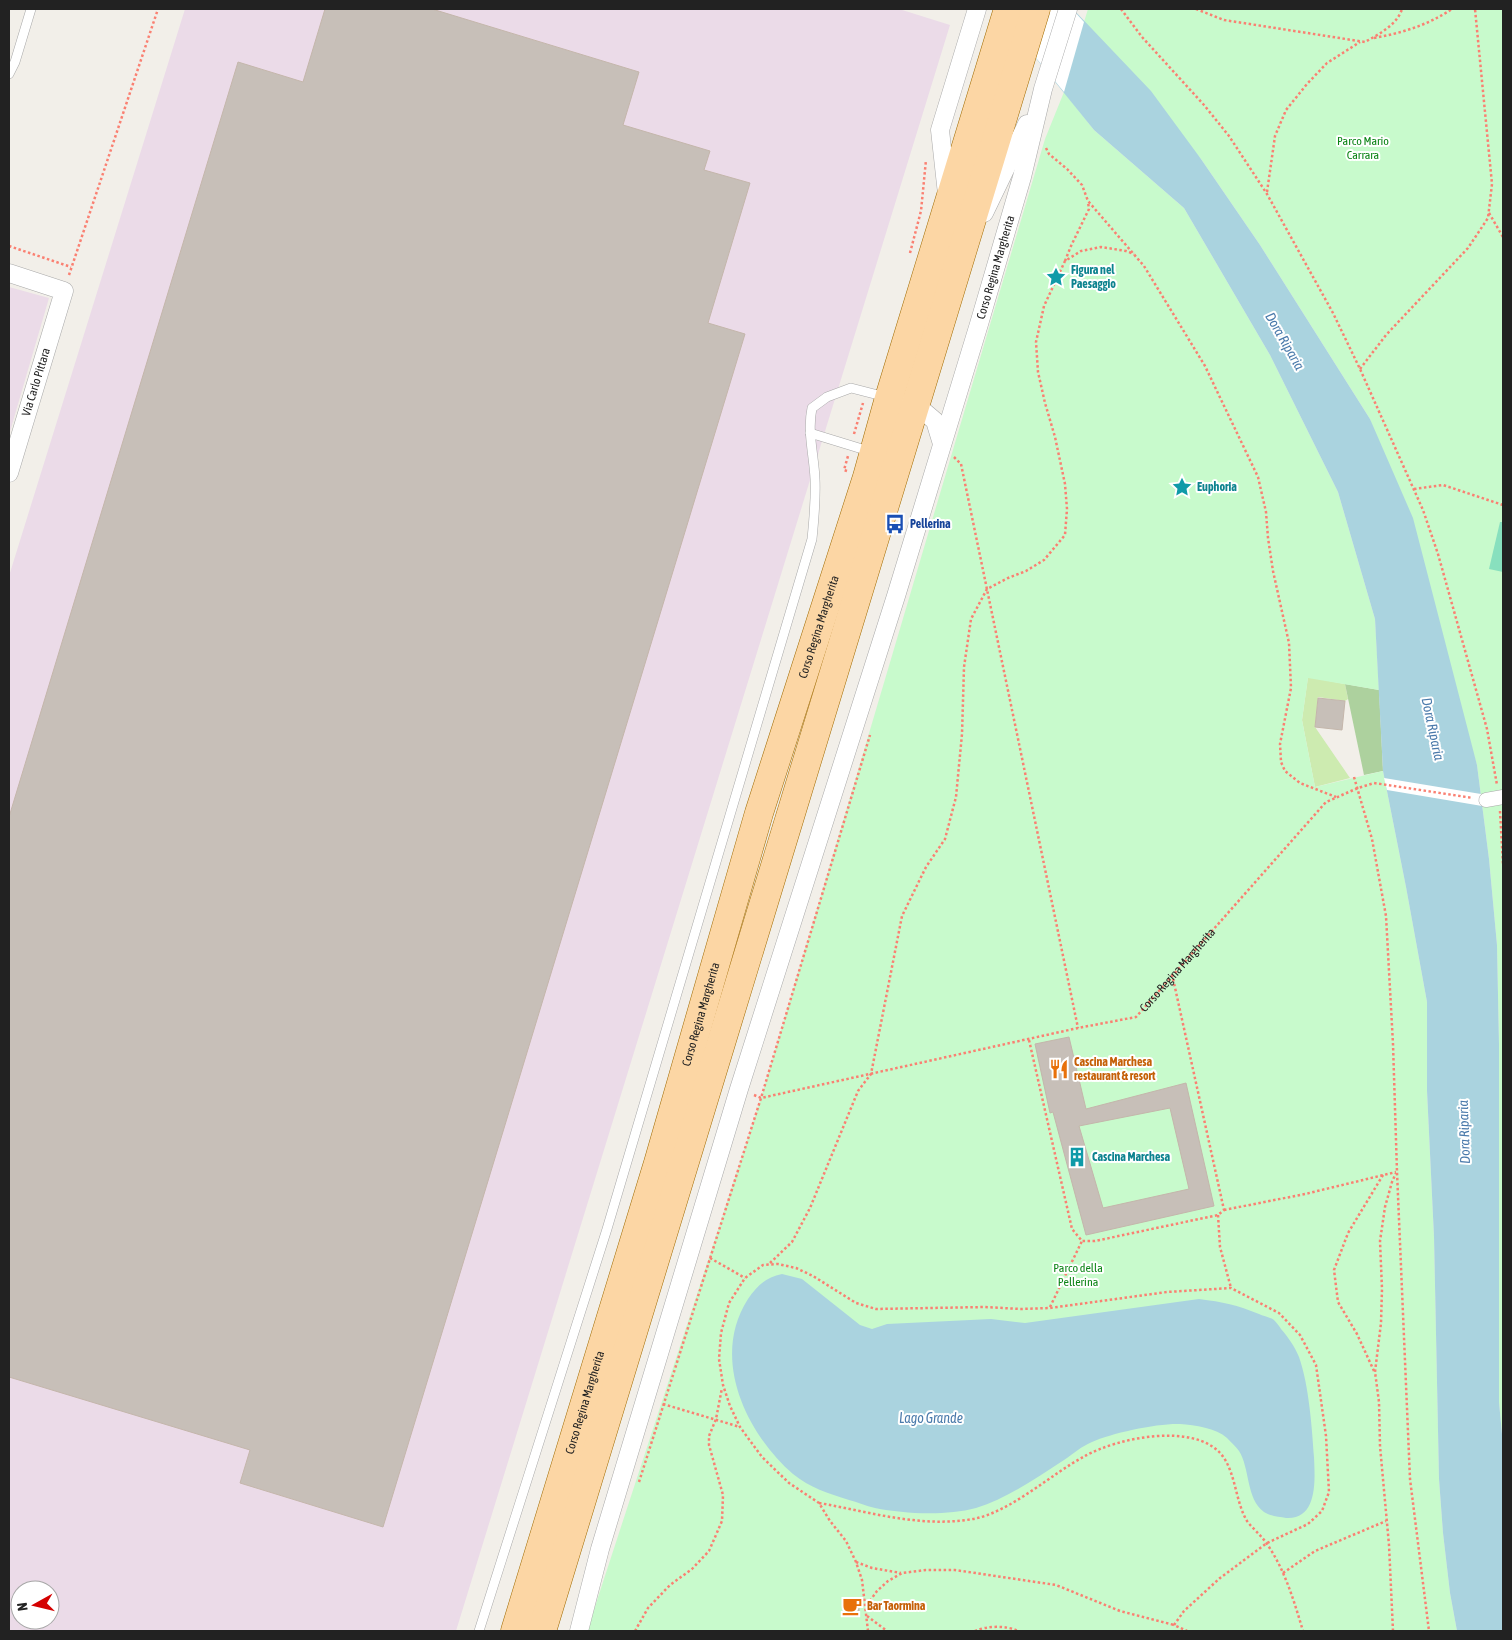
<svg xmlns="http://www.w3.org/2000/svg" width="1512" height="1640" viewBox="0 0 1512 1640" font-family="'Asap Condensed',sans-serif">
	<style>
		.industrial { fill: #ebdbe8; fill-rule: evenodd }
		.grass { fill: #cdebb0 }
		.forest { fill: #add19e }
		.park { fill: #c8facc }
		.pitch { fill: #88e0be }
		.water { fill: #aad3df }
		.pier { fill: #fff }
		.building { fill: #c7bfb8; stroke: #c4b6ab; fill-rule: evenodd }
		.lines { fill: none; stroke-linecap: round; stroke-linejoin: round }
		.service-casing { stroke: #a9a9a9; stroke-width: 10 }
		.pedestrian-casing { stroke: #a9a9a9; stroke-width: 15 }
		.minor-casing { stroke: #a9a9a9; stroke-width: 19 }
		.primary-casing { stroke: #a06b00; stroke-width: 29 }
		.path { stroke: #fa8072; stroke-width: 2.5; stroke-dasharray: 2.5 2.5; stroke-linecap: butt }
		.service { stroke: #fff; stroke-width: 9 }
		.pedestrian { stroke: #fff; stroke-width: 14 }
		.minor { stroke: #fff; stroke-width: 18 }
		.primary { stroke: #fcd6a4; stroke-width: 28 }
		.labels { text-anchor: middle; stroke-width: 4; stroke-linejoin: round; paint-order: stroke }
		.park-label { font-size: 12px; fill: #0c8416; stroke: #fff }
		.street-label { font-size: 12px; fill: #222; stroke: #fff }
		.culture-label { font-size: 12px; font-weight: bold; fill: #0d838f; stroke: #fff; text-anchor: start }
		.transit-label { font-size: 12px; font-weight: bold; fill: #164399; stroke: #fff; text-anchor: start }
		.food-label { font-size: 12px; font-weight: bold; fill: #c56008; stroke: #fff; text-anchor: start }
		.water-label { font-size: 14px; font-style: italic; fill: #4a7aab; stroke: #fff }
	</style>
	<rect width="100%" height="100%" fill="#f2efe9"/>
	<g class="industrial">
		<path d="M185,9H899L950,25L456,1631H9V576ZM20,1590H50V1620H20Z"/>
		<polygon points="9,287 49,298 9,435"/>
	</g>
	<polygon class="grass" points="1308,677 1345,684 1348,699 1345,701 1318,697 1315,727 1350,778 1315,787 1302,720"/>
	<polygon class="forest" points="1345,684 1379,690 1383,771 1364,775"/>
	<g class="park">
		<polygon points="1088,9 1503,9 1503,1445 1499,1402 1499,1044 1497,945 1489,859 1477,765 1370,419 1260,245 1201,159 1084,22"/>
		<polygon points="1064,92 1094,130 1184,208 1270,355 1338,492 1375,619 1379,690 1308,678 1302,720 1315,787 1383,771 1406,887 1427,1002 1427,1091 1434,1237 1439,1479 1443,1533 1450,1593 1457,1631 587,1631 761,1098 1045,139"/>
	</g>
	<polygon class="pitch" points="1500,522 1503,522 1503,572 1489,569"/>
	<g class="water">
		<polygon points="996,9 1073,9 1151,91 1201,159 1260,245 1370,419 1413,518 1477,765 1489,859 1497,945 1499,1044 1499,1402 1503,1445 1503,1631 1457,1631 1450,1593 1443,1533 1439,1479 1434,1237 1427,1091 1427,1002 1406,887 1383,771 1375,619 1338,492 1270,355 1184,208 1094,130"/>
		<path d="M782,1274L802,1279L860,1325L872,1329L887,1324L991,1319L1025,1323L1199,1299C1223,1302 1237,1305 1259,1314C1263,1316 1270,1317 1274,1320C1276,1322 1280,1327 1281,1329C1288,1337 1295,1347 1299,1357C1309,1385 1312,1428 1314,1457C1315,1480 1318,1520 1286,1518C1279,1517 1270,1516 1264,1512C1246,1499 1250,1468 1239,1451C1236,1447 1231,1442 1227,1438C1216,1428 1195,1425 1180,1424C1159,1423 1111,1433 1092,1442C1082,1446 1073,1454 1064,1460C1036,1478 1008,1498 976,1508C946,1516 905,1514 875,1508C866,1506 857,1502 849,1500C828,1493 810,1488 793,1474C746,1433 710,1358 748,1299C757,1286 766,1277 782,1274Z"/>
	</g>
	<g class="pier">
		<polygon points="996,9 1072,9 1084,22 1064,92"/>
		<polygon points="1384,778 1487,795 1488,807 1387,790"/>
	</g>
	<g class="building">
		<polygon points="325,9 432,9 639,72 623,125 710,151 704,170 750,183 708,323 745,334 383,1527 240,1483 250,1450 9,1377 9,817 238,62 303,82"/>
		<polygon points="1318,698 1345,701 1342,730 1315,727"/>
		<path d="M1069,1037L1086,1109L1186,1083L1214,1206L1086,1235L1053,1112L1050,1113L1035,1044ZM1170,1108L1189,1189L1103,1208L1079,1126Z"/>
		<polygon points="845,1599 859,1599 859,1613 845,1614"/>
	</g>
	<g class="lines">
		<defs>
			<g id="service">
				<polyline points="9,74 15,62 31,9"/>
				<polyline points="810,433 872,452"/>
				<path d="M479,1631L607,1229L812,539C814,519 816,499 815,479C814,455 807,432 812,408L827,397L851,388L886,397"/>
			</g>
			<polyline id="pedestrian" points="1486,800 1503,797"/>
			<g id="minor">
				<polyline points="947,194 940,130 977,9"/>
				<polyline points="984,213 1027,124"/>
				<polyline points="9,273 64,291 9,473"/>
				<polyline points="908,403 915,404 935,421 942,444"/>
				<path id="s2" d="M579,1631L600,1549L739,1089L896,596L979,324L1022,177L1043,89L1068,9"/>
			</g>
			<g id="primary">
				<path id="s3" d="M515,1631L658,1163L759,813L867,477L889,398L1008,9"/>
				<polyline points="542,1631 1036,9"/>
			</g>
		</defs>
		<use href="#service" class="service-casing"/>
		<use href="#pedestrian" class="pedestrian-casing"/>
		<use href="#minor" class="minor-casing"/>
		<use href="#primary" class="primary-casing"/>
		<g class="path">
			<polyline points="1121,9 1142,37 1204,105 1229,136 1267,194 1333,313 1360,369 1423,510 1438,554 1487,729 1497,785"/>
			<path d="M1196,9L1224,20L1365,42C1379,34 1397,25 1402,9"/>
			<path d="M1374,38C1402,33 1428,25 1452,9"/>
			<polyline points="1046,148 1049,154 1067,169 1082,185 1088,201 1144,266 1205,366 1258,477 1266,512 1268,538 1273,571 1289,643 1291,688 1280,744 1281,762 1285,771 1300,783 1336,797"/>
			<polyline points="1267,192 1275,136 1286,110 1307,84 1327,63 1360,42"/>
			<polyline points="1489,213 1503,237"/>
			<polyline points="9,246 71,267"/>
			<polyline points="910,253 921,211 926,160"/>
			<polyline points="1065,261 1071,246 1089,209 1088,202"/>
			<polyline points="69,275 158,9"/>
			<polyline points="1360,369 1386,335 1468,248 1488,218 1492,184 1475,9"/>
			<polyline points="854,434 863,403"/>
			<polyline points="954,457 961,464 1078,1028"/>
			<polyline points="847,471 844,470 848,456"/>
			<polyline points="1414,489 1443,485 1503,505"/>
			<polyline points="1354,777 1372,839 1386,916 1393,1044 1397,1172 1410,1479 1429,1631"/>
			<polyline points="1500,811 1503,864"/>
			<polyline points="1029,1040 1072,1229 1082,1241 1095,1241 1218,1215 1224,1210 1172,974"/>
			<path id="s1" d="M754,1095L761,1098L1078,1028L1136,1017L1326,802L1358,788L1374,783L1473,798"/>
			<polyline points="1224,1210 1305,1194 1396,1172"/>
			<polyline points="1218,1215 1220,1247 1231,1288"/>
			<polyline points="710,1258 745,1278"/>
			<polyline points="770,1263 792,1242 810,1208 858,1091 871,1074 902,916 926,867 945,839 956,797 962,734 964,667 971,619 987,589 1008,578 1026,571 1044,560 1065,535 1067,509 1065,484 1055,437 1045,403 1038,372 1036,342 1044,306 1065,261 1081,251 1101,247 1126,251 1134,254"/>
			<polyline points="1050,1307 1082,1241"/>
			<polyline points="1374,1371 1357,1334 1338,1302 1334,1270 1348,1233 1383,1175"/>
			<polyline points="663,1404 740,1427"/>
			<polyline points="639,1482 761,1098 870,735"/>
			<path d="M819,1503C870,1512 920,1528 973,1519C1011,1512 1051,1474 1085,1456C1117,1438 1193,1422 1221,1454C1236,1472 1235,1501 1247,1521C1253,1529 1261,1535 1267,1544C1285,1570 1294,1601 1303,1631"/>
			<polyline points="856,1562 872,1568 901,1573"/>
			<polyline points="1283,1573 1315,1551 1386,1521"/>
			<polyline points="867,1605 877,1591 888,1581 902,1573 926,1570 955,1570 1056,1585 1120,1611 1174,1625"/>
			<polyline points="867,1616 887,1631"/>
			<polyline points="635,1631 648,1608 670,1585 692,1569 709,1551 722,1521 723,1495 709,1445 709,1436 716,1419 722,1388"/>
			<polyline points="868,1631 862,1580 856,1562 846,1541 830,1521 819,1503 789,1483 762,1457 740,1427 730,1406 723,1385 719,1359 721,1333 729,1303 745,1278 763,1265 778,1264 796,1268 813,1276 856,1303 876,1309 985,1307 1021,1309 1050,1308 1167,1292 1231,1288 1279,1313 1300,1335 1316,1365 1326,1436 1329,1492 1322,1511 1308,1524 1267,1543 1220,1578 1184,1611 1174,1625 1187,1631"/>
			<path d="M975,1631C986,1626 1006,1625 1018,1631"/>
			<polyline points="1393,1631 1389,1545 1380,1446 1379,1402 1375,1372 1381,1323 1382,1289 1380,1241 1385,1207 1392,1182 1396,1173"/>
		</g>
		<use href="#service" class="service"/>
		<use href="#pedestrian" class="pedestrian"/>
		<use href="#minor" class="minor"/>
		<use href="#primary" class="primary"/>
	</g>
	<defs>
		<symbol id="sight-bare" viewBox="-9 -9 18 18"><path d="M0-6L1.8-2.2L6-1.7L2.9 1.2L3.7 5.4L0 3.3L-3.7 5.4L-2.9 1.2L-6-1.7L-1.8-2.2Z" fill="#0f9aa8" stroke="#fff" stroke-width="2.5" paint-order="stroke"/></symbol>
		<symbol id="bus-bare" viewBox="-9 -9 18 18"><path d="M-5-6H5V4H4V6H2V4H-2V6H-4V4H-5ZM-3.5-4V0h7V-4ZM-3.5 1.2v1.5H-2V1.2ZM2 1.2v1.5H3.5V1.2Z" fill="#1a4fb4" stroke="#fff" stroke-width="2.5" paint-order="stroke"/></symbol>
		<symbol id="restaurant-bare" viewBox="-9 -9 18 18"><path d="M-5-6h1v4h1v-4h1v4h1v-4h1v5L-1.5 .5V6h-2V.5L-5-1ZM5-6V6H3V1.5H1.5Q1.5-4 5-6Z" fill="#e8710a" stroke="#fff" stroke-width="2.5" paint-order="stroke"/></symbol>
		<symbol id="building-bare" viewBox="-9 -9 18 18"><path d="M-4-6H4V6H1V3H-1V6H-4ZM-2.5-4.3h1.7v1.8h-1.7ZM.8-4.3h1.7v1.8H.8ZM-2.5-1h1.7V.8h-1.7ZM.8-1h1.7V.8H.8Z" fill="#0f9aa8" stroke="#fff" stroke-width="2.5" paint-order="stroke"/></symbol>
		<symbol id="cafe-bare" viewBox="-9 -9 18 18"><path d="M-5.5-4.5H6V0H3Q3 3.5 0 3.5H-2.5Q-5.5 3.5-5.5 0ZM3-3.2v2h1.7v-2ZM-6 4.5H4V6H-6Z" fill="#e8710a" stroke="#fff" stroke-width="2.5" paint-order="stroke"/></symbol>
	</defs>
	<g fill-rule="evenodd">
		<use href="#sight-bare" x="1042" y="263" width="28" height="28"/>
		<use href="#sight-bare" x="1168" y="473" width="28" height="28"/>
		<use href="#bus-bare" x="881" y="510" width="28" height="28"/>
		<use href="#restaurant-bare" x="1045" y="1055" width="28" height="28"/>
		<use href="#building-bare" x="1063" y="1143" width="28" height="28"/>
		<use href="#cafe-bare" x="838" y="1592" width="28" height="28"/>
	</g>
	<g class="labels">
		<g class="park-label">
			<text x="1363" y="145">Parco Mario<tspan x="1363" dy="14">Carrara</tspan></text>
			<text x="1078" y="1272">Parco della<tspan x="1078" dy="14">Pellerina</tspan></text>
		</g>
		<g class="street-label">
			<text dy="4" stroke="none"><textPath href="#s2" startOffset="1426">Corso Regina Margherita</textPath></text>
			<text transform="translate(36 382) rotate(-73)" y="4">Via Carlo Pittara</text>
			<text dy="4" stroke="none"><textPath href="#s3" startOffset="1049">Corso Regina Margherita</textPath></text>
			<text dy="4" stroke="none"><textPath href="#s1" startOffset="454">Corso Regina Margherita</textPath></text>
			<text dy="4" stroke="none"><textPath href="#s3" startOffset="644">Corso Regina Margherita</textPath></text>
			<text dy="4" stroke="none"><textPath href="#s3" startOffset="239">Corso Regina Margherita</textPath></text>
		</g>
		<g class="culture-label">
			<text x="1071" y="274">Figura nel<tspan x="1071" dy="14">Paesaggio</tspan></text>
			<text x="1197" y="491">Euphoria</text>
			<text x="1092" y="1161">Cascina Marchesa</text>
		</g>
		<g class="transit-label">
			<text x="910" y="528">Pellerina</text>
		</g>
		<g class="food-label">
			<text x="1074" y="1066">Cascina Marchesa<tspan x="1074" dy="14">restaurant &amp; resort</tspan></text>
			<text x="867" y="1610">Bar Taormina</text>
		</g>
		<g class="water-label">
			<text transform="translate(1285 341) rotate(60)" y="5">Dora Riparia</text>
			<text transform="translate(1433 729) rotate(78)" y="5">Dora Riparia</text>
			<text transform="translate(1464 1132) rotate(-92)" y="5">Dora Riparia</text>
			<text x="931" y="1423">Lago Grande</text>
		</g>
	</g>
	<rect width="1512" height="1640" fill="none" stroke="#222222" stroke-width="20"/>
	<g transform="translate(35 1605) rotate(262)"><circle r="24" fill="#ffffff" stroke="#a7a7a7"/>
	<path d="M0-4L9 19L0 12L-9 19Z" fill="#d40000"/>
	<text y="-8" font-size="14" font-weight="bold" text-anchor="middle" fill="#222222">N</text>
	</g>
</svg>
